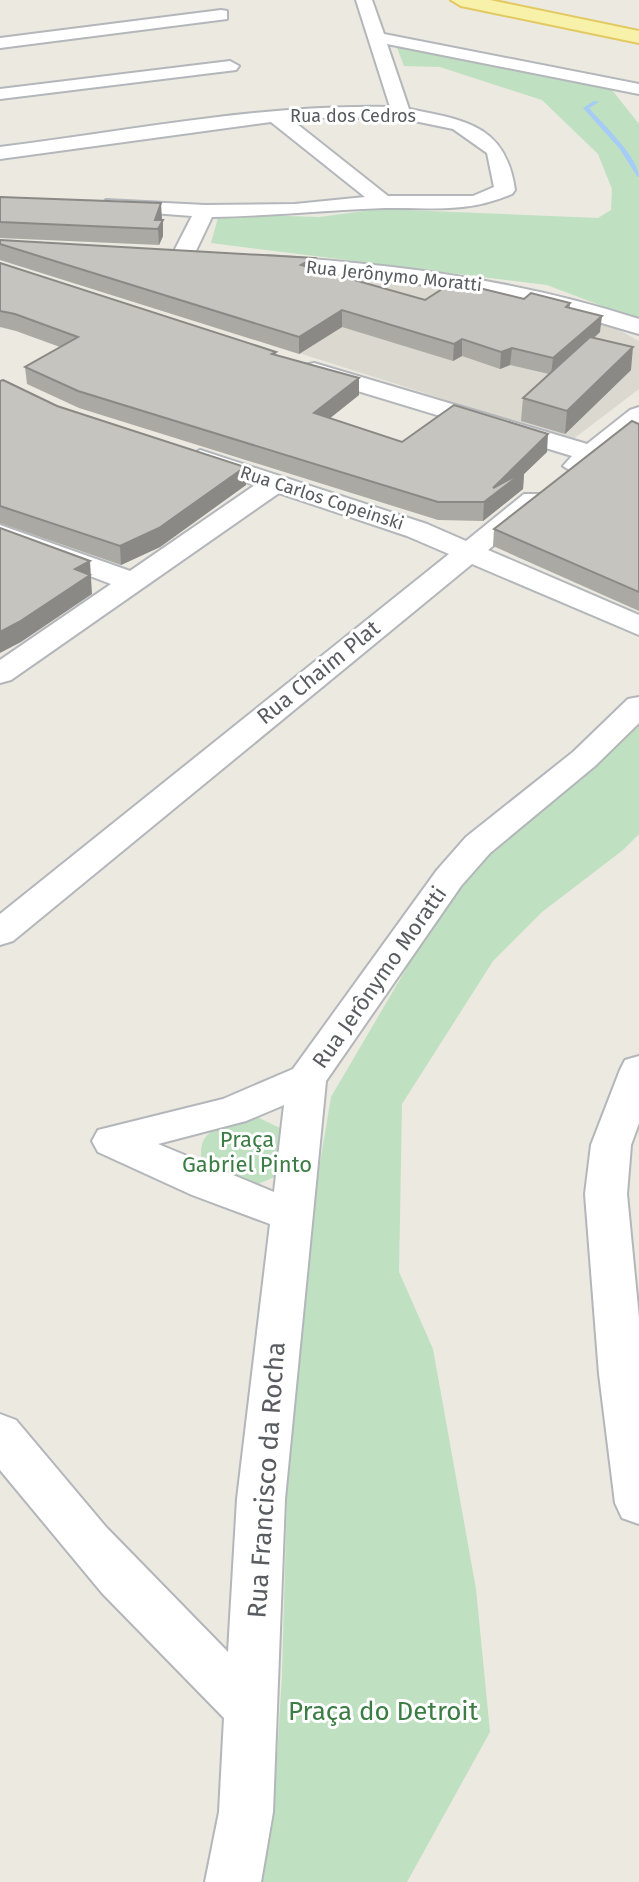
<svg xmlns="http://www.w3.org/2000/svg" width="639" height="1882" viewBox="0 0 639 1882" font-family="'Fira Sans',sans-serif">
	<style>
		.education { fill: #dad8cf }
		.green { fill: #bfe0c1 }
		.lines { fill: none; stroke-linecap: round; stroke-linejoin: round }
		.stream { fill: #a5ccf6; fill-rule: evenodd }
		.minor-casing { stroke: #b3b6ba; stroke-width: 4 }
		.major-casing { stroke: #e3c961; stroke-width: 4 }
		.minor { fill: #fff; fill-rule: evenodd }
		.major { fill: #f7f1a9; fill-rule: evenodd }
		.wall { fill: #aaa9a3 }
		.shaded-wall { fill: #8b8985 }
		.building { fill: #c6c4be; stroke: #8b8985; stroke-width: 2 }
		.labels { text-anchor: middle; stroke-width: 6; stroke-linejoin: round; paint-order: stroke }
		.far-street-label { font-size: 18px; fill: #595c60; stroke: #fff }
		.street-label { font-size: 22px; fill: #595c60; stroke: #fff }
		.park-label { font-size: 22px; fill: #3b7d44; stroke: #fff }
		.near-street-label { font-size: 26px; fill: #595c60; stroke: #fff }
		.near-park-label { font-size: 26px; fill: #3b7d44; stroke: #fff }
	</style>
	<rect width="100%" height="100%" fill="#ebe9e0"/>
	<polygon class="education" points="331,274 428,284 542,304 614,327 639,341 639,389 572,440 242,335"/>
	<g class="green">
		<polygon points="396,45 522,68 612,90 639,124 639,320 547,285 211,243 219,214 319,217 380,209 598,218 611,210 612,189 598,154 542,100 440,67 404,66"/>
		<polygon points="639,725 639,834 623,850 542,912 493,961 402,1104 399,1272 433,1349 476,1589 490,1732 407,1882 261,1882 275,1790 282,1675 289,1425 310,1223 331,1097 443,906 508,832"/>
		<path d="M244,1117L259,1118L284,1130L281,1174L254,1186L204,1167C192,1134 218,1125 244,1117Z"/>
	</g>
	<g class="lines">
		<path class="stream" d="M594,101L599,102L589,108C603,124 638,157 639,177L637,176L619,148L583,108Z"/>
		<defs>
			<g id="minor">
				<path d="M356,0H372L384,34L639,84V94L387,44L409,109C465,120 506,125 515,190L512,194C464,214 435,207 385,208C327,210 270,216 212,217L193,257L182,264L171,257L192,216L113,210L106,208L103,204L106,200L205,205L295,204L365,197L271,122L0,159V147C130,131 258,104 390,107ZM336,117L405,119L453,129L487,153L494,187L473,196H388L292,120Z"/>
				<polygon points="221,10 227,11 227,19 0,48 0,38"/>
				<polygon points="230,61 239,66 236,70 0,99 0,89"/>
				<path d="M268,256C395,264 518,280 639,319V334L544,306L456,288L260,268L257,263L260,258Z"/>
				<polygon points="314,363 587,444 630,410 639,407 639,428 585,472 576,474 563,466 572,456 305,375 302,370 305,365"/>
				<polygon points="200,450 427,524 466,541 524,494 542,494 546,500 542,506 488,550 639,615 639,635 472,564 13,941 0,945 0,914 449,554 407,536 279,493 11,680 0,683 0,660 111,584 0,542 0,525 130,571 255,485 191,463 187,458"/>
				<path d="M639,697V723L595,766L490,853L461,886L326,1081L285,1499L273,1812L261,1882H205L219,1812L224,1718L102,1593L0,1470V1414L16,1420L106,1527L228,1652L237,1499L270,1224L192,1195L98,1152L92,1141L98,1130L223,1099L293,1069L437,870L466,837L573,752L628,699ZM284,1105L274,1192L158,1144L246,1121Z"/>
				<polygon points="639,1056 639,1123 631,1145 627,1194 639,1318 639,1524 622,1518 615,1503 599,1374 585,1194 591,1145 620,1070 625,1060"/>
			</g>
			<polygon id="major" points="451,0 490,0 639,31 639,43 461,6"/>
		</defs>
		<use href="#minor" class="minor-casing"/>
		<use href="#major" class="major-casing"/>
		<use href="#minor" class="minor"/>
		<use href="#major" class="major"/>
	</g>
	<g class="wall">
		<polygon points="0,197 162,219 163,236 159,245 0,238"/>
		<polygon points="0,240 314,269 425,300 475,287 524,299 570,303 570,308 600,332 594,338 631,370 565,434 521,421 523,398 549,374 510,365 500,369 462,356 453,361 342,327 299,354 0,260"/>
		<polygon points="0,263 276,352 276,355 359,378 359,395 330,418 402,442 547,452 524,474 523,489 483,521 438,520 79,408 27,384 25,367 60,347 16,331 0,327"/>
		<polygon points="0,381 57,406 246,485 160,547 121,565 0,523"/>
		<polygon points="639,424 639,611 493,546 494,529"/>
	</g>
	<g class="shaded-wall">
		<polygon points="161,203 162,219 158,229 163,220 163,236 159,245 158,229 155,220"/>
		<polygon points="314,258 314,274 301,265"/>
		<polygon points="342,310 342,327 299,354 299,337"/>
		<polygon points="602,316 600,332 551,375 553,358"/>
		<polygon points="462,339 462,356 453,361 454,344"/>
		<polygon points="633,347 631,370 565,434 567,411"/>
		<polygon points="512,348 510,365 500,369 501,352"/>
		<polygon points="359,378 359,395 314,431 314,413"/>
		<polygon points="548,434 547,452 524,474 523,489 483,521 484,502 493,488"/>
		<polygon points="245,467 246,485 160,547 121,565 120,546"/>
		<polygon points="90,561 92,594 21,642 0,653 0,632 75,569"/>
	</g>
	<g class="building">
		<polygon points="0,197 161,203 155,220 163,220 158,229 0,222"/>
		<polygon points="0,240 314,258 301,265 425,300 458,279 475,287 524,299 531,293 570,303 566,307 602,316 553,358 512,348 501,352 462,339 454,344 342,310 299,337 0,244"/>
		<polygon points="0,263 276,352 272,354 359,378 314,413 402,442 454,405 548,434 493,488 525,471 484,502 438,502 78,391 25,367 78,337 15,314 0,311"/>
		<polygon points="590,337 633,347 567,411 523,398"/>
		<polygon points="3,380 57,406 245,467 159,528 120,546 0,506 0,381"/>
		<polygon points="632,421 639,424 639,592 494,529"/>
		<polygon points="0,528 90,561 75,569 90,575 19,622 0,632"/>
	</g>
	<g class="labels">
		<g class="far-street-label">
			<text x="353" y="122">Rua dos Cedros</text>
			<text transform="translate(394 276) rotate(6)" y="6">Rua Jerônymo Moratti</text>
			<text transform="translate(322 498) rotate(18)" y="6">Rua Carlos Copeinski</text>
		</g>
		<g class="street-label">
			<text transform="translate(318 672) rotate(-39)" y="8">Rua Chaim Plat</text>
			<text transform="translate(379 977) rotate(-55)" y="8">Rua Jerônymo Moratti</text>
		</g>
		<g class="park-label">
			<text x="247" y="1147">Praça<tspan x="247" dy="25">Gabriel Pinto</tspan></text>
		</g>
		<g class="near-street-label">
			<text transform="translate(266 1480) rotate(-86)" y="9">Rua Francisco da Rocha</text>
		</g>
		<g class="near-park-label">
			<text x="383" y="1720">Praça do Detroit</text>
		</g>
	</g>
</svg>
